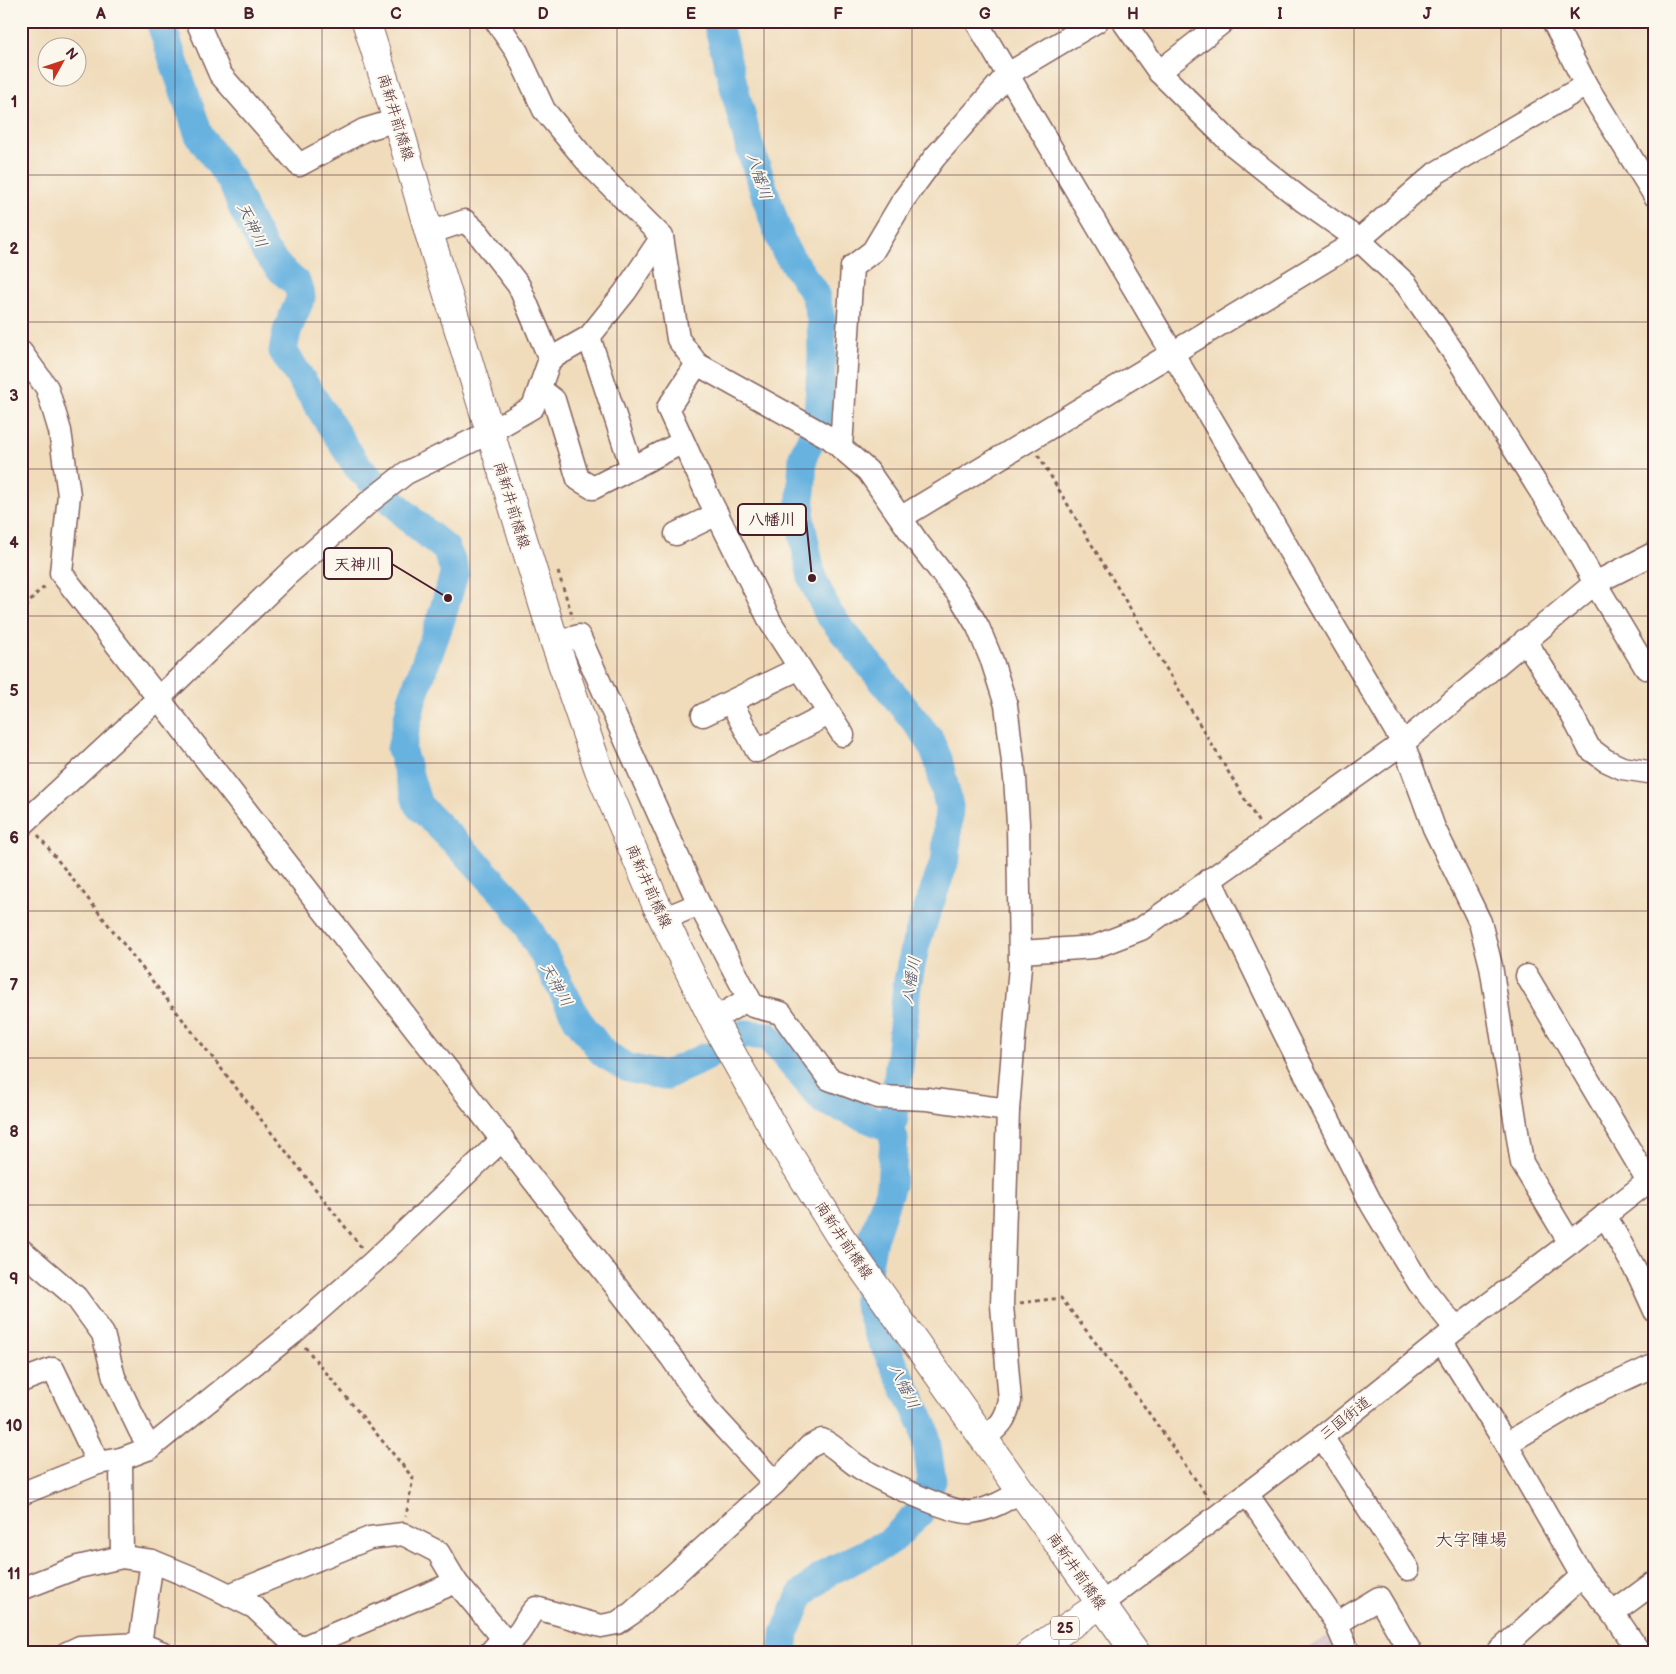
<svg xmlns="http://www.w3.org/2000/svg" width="1676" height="1674" viewBox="0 0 1676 1674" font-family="'Balsamiq Sans','Klee One',sans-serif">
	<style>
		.industrial { fill: url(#industrial-furrows) }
		.forest { fill: url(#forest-firs); stroke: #6c6a4a }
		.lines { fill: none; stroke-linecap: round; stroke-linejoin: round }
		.river { stroke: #68b2e0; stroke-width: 29 }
		.minor-casing { stroke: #84615d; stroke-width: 25 }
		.major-casing { stroke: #84615d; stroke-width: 30 }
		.path { stroke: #84615d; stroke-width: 3; stroke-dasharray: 4 4; stroke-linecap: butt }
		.minor { stroke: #fff; stroke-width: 22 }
		.major { stroke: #fff; stroke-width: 28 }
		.grid { fill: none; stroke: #4a1f2b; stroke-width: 1; stroke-opacity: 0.55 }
		.labels { text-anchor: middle; stroke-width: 4; stroke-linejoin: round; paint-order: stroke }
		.shield { fill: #fbf7ec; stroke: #7f6065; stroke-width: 1 }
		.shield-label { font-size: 14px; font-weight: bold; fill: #4a1f2b }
		.street-label { font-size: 15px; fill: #4a1f2b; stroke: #fbf7ec }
		.water-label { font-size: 16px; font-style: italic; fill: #54526a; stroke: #fbf7ec }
		.quarter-label { font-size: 18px; fill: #4a1f2b; stroke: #fbf7ec }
		.leader { fill: none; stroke: #4a1f2b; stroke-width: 2 }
		.callout-dot { fill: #4a1f2b; stroke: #fbf7ec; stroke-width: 2 }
		.callout { fill: #fbf7ec; stroke: #4a1f2b; stroke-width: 2 }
		.callout-label { font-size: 16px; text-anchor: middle; font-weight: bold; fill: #4a1f2b }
		.neatline { fill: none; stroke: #4a1f2b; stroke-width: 2 }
		.grid-label { font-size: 16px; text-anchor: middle; font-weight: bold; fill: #4a1f2b }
	</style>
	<defs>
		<pattern id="industrial-furrows" width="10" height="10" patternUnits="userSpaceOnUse" patternTransform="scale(1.25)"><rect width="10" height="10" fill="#d2bdc8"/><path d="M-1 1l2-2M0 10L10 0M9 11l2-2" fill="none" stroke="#b6a2ac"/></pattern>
		<pattern id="forest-firs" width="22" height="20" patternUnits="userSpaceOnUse" patternTransform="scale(1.25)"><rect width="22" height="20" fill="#8fb469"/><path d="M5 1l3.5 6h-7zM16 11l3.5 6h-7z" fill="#779257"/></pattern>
	</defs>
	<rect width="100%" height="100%" fill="#fbf7ec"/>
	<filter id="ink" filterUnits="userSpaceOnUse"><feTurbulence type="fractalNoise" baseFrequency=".02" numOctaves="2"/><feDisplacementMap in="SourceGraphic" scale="10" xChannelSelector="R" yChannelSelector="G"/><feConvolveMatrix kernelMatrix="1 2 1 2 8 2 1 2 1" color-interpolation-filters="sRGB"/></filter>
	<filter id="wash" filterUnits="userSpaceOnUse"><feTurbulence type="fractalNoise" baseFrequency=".0096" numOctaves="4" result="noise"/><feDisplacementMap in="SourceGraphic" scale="20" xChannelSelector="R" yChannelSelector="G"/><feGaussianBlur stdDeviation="1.12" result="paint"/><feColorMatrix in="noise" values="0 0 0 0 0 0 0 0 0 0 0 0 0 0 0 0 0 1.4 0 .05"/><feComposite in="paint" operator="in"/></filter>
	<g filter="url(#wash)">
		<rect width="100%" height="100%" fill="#f0dcbb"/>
		<polygon class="industrial" points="1332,1633 1344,1653 1301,1653"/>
		<polygon class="forest" points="659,1645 677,1653 643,1653"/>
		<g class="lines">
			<g class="river">
				<polyline points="160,21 199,135 232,182 244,211 265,251 279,268 297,284 301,297 287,331 283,351 357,466 411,520 446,549 455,571 440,622 412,700 401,749 418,805 471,858 511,901 544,955 577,1019 603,1053 628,1068 664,1076 706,1057"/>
				<polyline points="717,21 749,145 776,227 785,250 815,294 821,319 822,357 817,427 803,456 800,519 812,578 828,613 928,737 938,759 949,806 946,857 916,943 907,985 894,1118 891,1128 894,1139 891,1185 873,1239 866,1275 868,1304 876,1328 924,1426 932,1480 920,1512 890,1542 828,1572 801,1595 785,1634 783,1653"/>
				<polyline points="744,1034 768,1036 823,1100 891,1128"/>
			</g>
		</g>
	</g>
	<g filter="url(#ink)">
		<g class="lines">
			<defs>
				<g id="minor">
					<polyline points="197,21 220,74 299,165 364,130 397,120"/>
					<path d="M496,21L517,52L544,110L590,165L662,237L678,339L697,364L830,438L868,471L916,540L959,595L978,627L992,661L1006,705L1015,778L1018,823L1020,966L1008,1110L1002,1305L1010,1401C1005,1422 1000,1425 984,1439"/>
					<polyline points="976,21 1403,743 1434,828 1480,922 1491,966 1522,1163 1570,1243"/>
					<polyline points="1123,21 1159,72 1233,145 1302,200 1359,240 1406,284 1456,356 1571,540 1595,583 1646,668 1655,663"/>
					<polyline points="1553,21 1586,85 1655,196"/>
					<polyline points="1159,72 1224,21"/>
					<polyline points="429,233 465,221 478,233 519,286 550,359"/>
					<polyline points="589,337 632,468"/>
					<polyline points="21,352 47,388 60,431 69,495 61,573 671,1357 707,1409 775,1483"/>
					<polyline points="697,364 668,408 708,496 771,623 843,735"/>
					<polyline points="540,389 554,400 578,479 593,488 683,442"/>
					<polyline points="841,448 852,267 873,251 904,199 935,157 1008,74 1097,21"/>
					<polyline points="902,517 1359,240 1436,173 1586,85"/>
					<polyline points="676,534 717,514"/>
					<polyline points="1525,640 1572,715 1589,748 1605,760 1622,768 1655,773"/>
					<polyline points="555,643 579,636 699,904 753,1006 781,1013 829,1079 878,1097 927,1099 1008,1110"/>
					<polyline points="731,702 757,751 829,714"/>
					<polyline points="703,715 800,668"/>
					<polyline points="21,826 159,698 287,575 369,502 406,473 490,432 533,407 550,359 589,337 625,292 662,237"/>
					<polyline points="1210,879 1284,1032 1372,1205 1419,1283 1456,1329"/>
					<polyline points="663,919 699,904"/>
					<polyline points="1021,952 1094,947 1141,929 1403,743 1595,583 1655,553"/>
					<polyline points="1527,976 1648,1181"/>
					<polyline points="713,1020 748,999"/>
					<polyline points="1605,1215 1640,1278 1655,1311"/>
					<polyline points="21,1250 76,1297 103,1334 114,1377 140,1431 150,1448"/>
					<polyline points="1442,1342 1506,1444 1582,1576 1613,1613 1655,1582"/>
					<polyline points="21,1381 53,1369 98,1463"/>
					<polyline points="1322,1437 1408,1569"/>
					<polyline points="1506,1444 1584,1398 1655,1365"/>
					<polyline points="121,1459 122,1557"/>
					<polyline points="21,1494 98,1463 121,1459 150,1448 293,1333 373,1262 503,1139"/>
					<polyline points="1247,1494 1335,1621 1349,1653"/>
					<polyline points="456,1582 503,1638"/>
					<polyline points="21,1589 78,1567 122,1557 152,1561 203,1582 254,1607 299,1649 301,1653"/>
					<polyline points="229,1595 370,1538 403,1534 438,1552 456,1582 299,1649"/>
					<polyline points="1101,1604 1322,1437 1456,1329 1570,1243 1655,1176"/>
					<polyline points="1613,1613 1638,1650 1642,1653"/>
					<polyline points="1336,1624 1379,1598 1411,1653"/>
					<polyline points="140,1644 152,1561"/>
					<polyline points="67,1653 80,1647 140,1644 163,1653"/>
					<path d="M490,1653L503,1638L513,1639C524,1630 526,1617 536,1608L601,1626L617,1623L632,1613L775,1483L809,1447L822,1440C837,1447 846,1459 859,1467C877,1479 953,1515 972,1512C991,1509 1005,1501 1021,1491"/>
					<polyline points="1497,1653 1582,1576"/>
				</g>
				<g id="major">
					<polyline points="366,21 397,120 429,233 555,643 599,770 656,904 718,1029 781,1142 839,1235 1136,1653"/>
					<polyline points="1030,1653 1101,1604"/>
				</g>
			</defs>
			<use href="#minor" class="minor-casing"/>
			<use href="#major" class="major-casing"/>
			<g class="path">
				<polyline points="1038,455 1259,823"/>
				<polyline points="558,572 573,618"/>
				<polyline points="21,614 36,594 47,585"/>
				<polyline points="38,835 361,1247"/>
				<polyline points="1020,1303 1061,1298 1137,1396 1209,1499"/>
				<polyline points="305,1347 413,1478 406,1516"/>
			</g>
			<use href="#minor" class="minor"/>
			<use href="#major" class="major"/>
		</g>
	</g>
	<path class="grid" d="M175,21V1653M322,21V1653M470,21V1653M617,21V1653M764,21V1653M912,21V1653M1059,21V1653M1206,21V1653M1354,21V1653M1501,21V1653M21,175H1655M21,322H1655M21,469H1655M21,616H1655M21,763H1655M21,911H1655M21,1058H1655M21,1205H1655M21,1352H1655M21,1499H1655"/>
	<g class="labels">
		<rect class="shield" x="1051" y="1616.5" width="28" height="23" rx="4"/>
		<g class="shield-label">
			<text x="1065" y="1633">25</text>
		</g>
		<g class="street-label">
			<text transform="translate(396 117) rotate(73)" y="5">南新井前橋線</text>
			<text transform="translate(512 505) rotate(73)" y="5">南新井前橋線</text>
			<text transform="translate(649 886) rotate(66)" y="5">南新井前橋線</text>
			<text transform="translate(844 1240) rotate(56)" y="5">南新井前橋線</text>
			<text transform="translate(1345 1418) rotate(-38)" y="5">三国街道</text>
			<text transform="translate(1077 1571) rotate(55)" y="5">南新井前橋線</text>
		</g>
		<g class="water-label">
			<text transform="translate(760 176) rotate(72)" y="6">八幡川</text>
			<text transform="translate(253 225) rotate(64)" y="6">天神川</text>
			<text transform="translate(910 980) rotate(-80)" y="6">八幡川</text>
			<text transform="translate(557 984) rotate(61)" y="6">天神川</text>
			<text transform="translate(905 1386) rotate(64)" y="6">八幡川</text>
		</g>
		<g class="quarter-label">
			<text x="1471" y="1546">大字陣場</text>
		</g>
	</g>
	<path class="leader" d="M812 578L806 519M448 598L392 564"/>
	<g class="callout-dot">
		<circle cx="812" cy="578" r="5"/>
		<circle cx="448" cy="598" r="5"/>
	</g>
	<g class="callout">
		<rect x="738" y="504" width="68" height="31" rx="5"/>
		<rect x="324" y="548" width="68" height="31" rx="5"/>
	</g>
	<g class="callout-label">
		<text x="772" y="525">八幡川</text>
		<text x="358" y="570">天神川</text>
	</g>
	<rect width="1676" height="1674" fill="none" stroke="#fbf7ec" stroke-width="55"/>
	<g transform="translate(62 62) rotate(50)"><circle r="24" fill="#fbf7ec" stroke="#b4a19f"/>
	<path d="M0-4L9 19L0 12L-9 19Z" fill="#c8321e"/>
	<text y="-8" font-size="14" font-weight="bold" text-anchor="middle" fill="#4a1f2b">N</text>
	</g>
	<rect x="28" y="28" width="1620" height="1618" class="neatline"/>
	<g class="grid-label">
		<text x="101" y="19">A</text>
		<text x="249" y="19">B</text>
		<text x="396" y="19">C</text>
		<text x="543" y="19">D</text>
		<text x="691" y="19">E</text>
		<text x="838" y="19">F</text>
		<text x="985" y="19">G</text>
		<text x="1133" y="19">H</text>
		<text x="1280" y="19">I</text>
		<text x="1427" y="19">J</text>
		<text x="1575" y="19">K</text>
		<text x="14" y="107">1</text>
		<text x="14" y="254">2</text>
		<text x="14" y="401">3</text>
		<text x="14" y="548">4</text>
		<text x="14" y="696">5</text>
		<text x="14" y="843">6</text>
		<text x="14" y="990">7</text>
		<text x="14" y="1137">8</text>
		<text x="14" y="1284">9</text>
		<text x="14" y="1431">10</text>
		<text x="14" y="1579">11</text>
	</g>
</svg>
